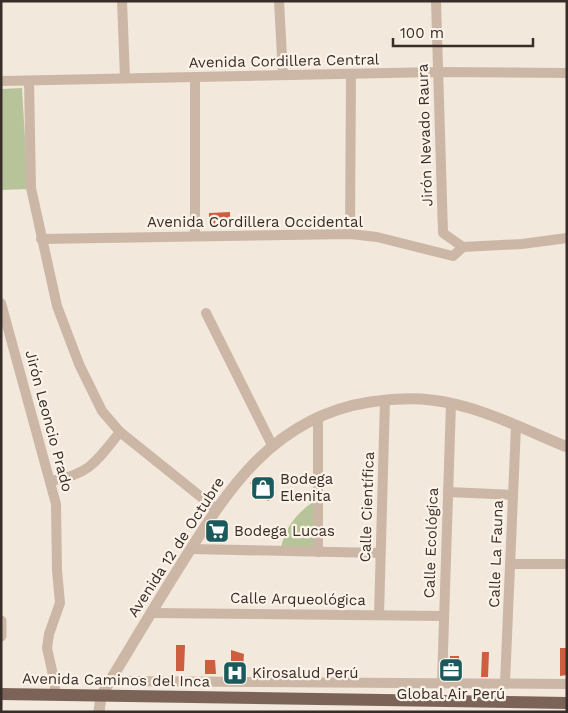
<svg xmlns="http://www.w3.org/2000/svg" width="568" height="713" viewBox="0 0 568 713" font-family="'Work Sans',sans-serif">
	<style>
		.green { fill: #b7c49a }
		.building { fill: #cd5f40 }
		.lines { fill: none; stroke-linecap: round; stroke-linejoin: round }
		.minor { stroke: #ccb7a7; stroke-width: 10 }
		.tertiary { stroke: #ccb7a7; stroke-width: 11 }
		.primary { stroke: #7b6358; stroke-width: 12 }
		.labels { text-anchor: middle; stroke-width: 4.5; stroke-linejoin: round; paint-order: stroke }
		.street-label { font-size: 15px; fill: #382d28; stroke: #fbf2e8 }
		.poi-label { font-size: 15px; fill: #382d28; stroke: #fbf2e8; text-anchor: start }
	</style>
	<rect width="100%" height="100%" fill="#f3e8dc"/>
	<g class="green">
		<polygon points="22,88 28,189 1,190 1,89"/>
		<path d="M315,501V547H281C285,528 298,511 315,501Z"/>
	</g>
	<g class="building">
		<polygon points="230,212 230,224 209,225 209,213"/>
		<polygon points="257,476 275,494 268,501 250,483"/>
		<polygon points="220,523 227,531 218,542 213,541 210,537"/>
		<polygon points="176,645 185,645 184,671 176,671"/>
		<polygon points="560,648 567,648 567,675 560,676"/>
		<polygon points="231,650 244,654 243,668 231,668"/>
		<polygon points="482,652 489,652 488,677 481,677"/>
		<polygon points="450,656 459,656 459,674 452,674 449,671"/>
		<polygon points="205,660 215,660 216,674 205,674"/>
	</g>
	<g class="lines">
		<g class="minor">
			<polyline points="122,1 125,78"/>
			<polyline points="279,1 283,75"/>
			<polyline points="436,1 443,233 463,247 522,244 567,238"/>
			<polyline points="1,81 437,72 567,73"/>
			<polyline points="29,81 31,188 57,306 79,364 102,411 120,432 216,509"/>
			<polyline points="350,234 351,75"/>
			<polyline points="195,236 195,77"/>
			<polyline points="41,239 350,234 377,237 453,256 463,247"/>
			<polyline points="1,303 56,504 57,570 60,603 49,634 47,648 55,684 55,695"/>
			<polyline points="206,313 272,445"/>
			<path d="M51,481C90,474 96,462 120,432"/>
			<polyline points="448,492 513,495"/>
			<polyline points="191,549 380,553"/>
			<polyline points="318,552 318,417"/>
			<polyline points="510,564 567,564"/>
			<polyline points="151,613 444,616"/>
			<polyline points="379,615 385,400"/>
			<polyline points="110,681 567,684"/>
			<polyline points="442,683 451,403"/>
			<polyline points="505,683 516,426"/>
		</g>
		<g class="tertiary">
			<polyline points="1,621 1,636"/>
			<path d="M99,712L101,696C127,653 153,609 180,566C228,489 273,417 370,402C391,399 410,397 431,400C478,405 523,429 567,447"/>
		</g>
		<polyline class="primary" points="1,694 567,703"/>
	</g>
	<defs>
		<symbol id="shop-square" viewBox="-11 -11 22 22"><rect x="-9" y="-9" width="18" height="18" rx="4" fill="#1b5a5c" stroke="#fbf2e8"/><path d="M-5-2.5h2.3a2.7 3.5 0 0 1 5.4 0H5L5.5 6h-11ZM-1.5-2.5h3a1.5 2.3 0 0 0-3 0Z" fill="#fff"/></symbol>
		<symbol id="supermarket-square" viewBox="-11 -11 22 22"><rect x="-9" y="-9" width="18" height="18" rx="4" fill="#1b5a5c" stroke="#fbf2e8"/><path d="M-6-5.5h2.5l.6 2H6L4.5 2H-2.5L-4.4-4H-6ZM-1.5 3.2a1.3 1.3 0 1 0 .1 0ZM3 3.2a1.3 1.3 0 1 0 .1 0Z" fill="#fff"/></symbol>
		<symbol id="office-square" viewBox="-11 -11 22 22"><rect x="-9" y="-9" width="18" height="18" rx="4" fill="#1b5a5c" stroke="#fbf2e8"/><path d="M-6-3h4V-5.5h4V-3h4V5H-6ZM-1-4.5V-3h2v-1.5ZM-6 0V1H6V0Z" fill="#fff"/></symbol>
		<symbol id="hospital-square" viewBox="-11 -11 22 22"><rect x="-9" y="-9" width="18" height="18" rx="4" fill="#1b5a5c" stroke="#fbf2e8"/><path d="M-5-5h3v3.5h4V-5h3V5h-3V1.5h-4V5h-3Z" fill="#fff"/></symbol>
	</defs>
	<g fill-rule="evenodd">
		<use href="#shop-square" x="249" y="474" width="28" height="28"/>
		<use href="#supermarket-square" x="203" y="517" width="28" height="28"/>
		<use href="#office-square" x="437" y="656" width="28" height="28"/>
		<use href="#hospital-square" x="221" y="659" width="28" height="28"/>
	</g>
	<g class="labels">
		<g class="street-label">
			<text transform="translate(284 61) rotate(-1)" y="5">Avenida Cordillera Central</text>
			<text transform="translate(425 135) rotate(-92)" y="5">Jirón Nevado Raura</text>
			<text x="255" y="227">Avenida Cordillera Occidental</text>
			<text transform="translate(49 421) rotate(75)" y="5">Jirón Leoncio Prado</text>
			<text transform="translate(367 507) rotate(-88)" y="5">Calle Científica</text>
			<text transform="translate(431 543) rotate(-88)" y="5">Calle Ecológica</text>
			<text transform="translate(176 547) rotate(-57)" y="5">Avenida 12 de Octubre</text>
			<text transform="translate(496 554) rotate(-88)" y="5">Calle La Fauna</text>
			<text transform="translate(298 599) rotate(1)" y="5">Calle Arqueológica</text>
			<text transform="translate(116 680) rotate(1)" y="5">Avenida Caminos del Inca</text>
		</g>
		<g class="poi-label">
			<text x="280" y="484">Bodega<tspan x="280" dy="17">Elenita</tspan></text>
			<text x="234" y="536">Bodega Lucas</text>
			<text x="252" y="678">Kirosalud Perú</text>
			<text x="451" y="699" text-anchor="middle">Global Air Perú</text>
		</g>
	</g>
	<rect width="568" height="713" fill="none" stroke="#382d28" stroke-width="5"/>
	<path d="M393 38v8h140v-8" fill="none" stroke="#382d28" stroke-width="2.5"/>
	<text x="400" y="38" font-size="15" fill="#382d28" stroke="#fbf2e8" stroke-width="4" paint-order="stroke">100 m</text>
</svg>
